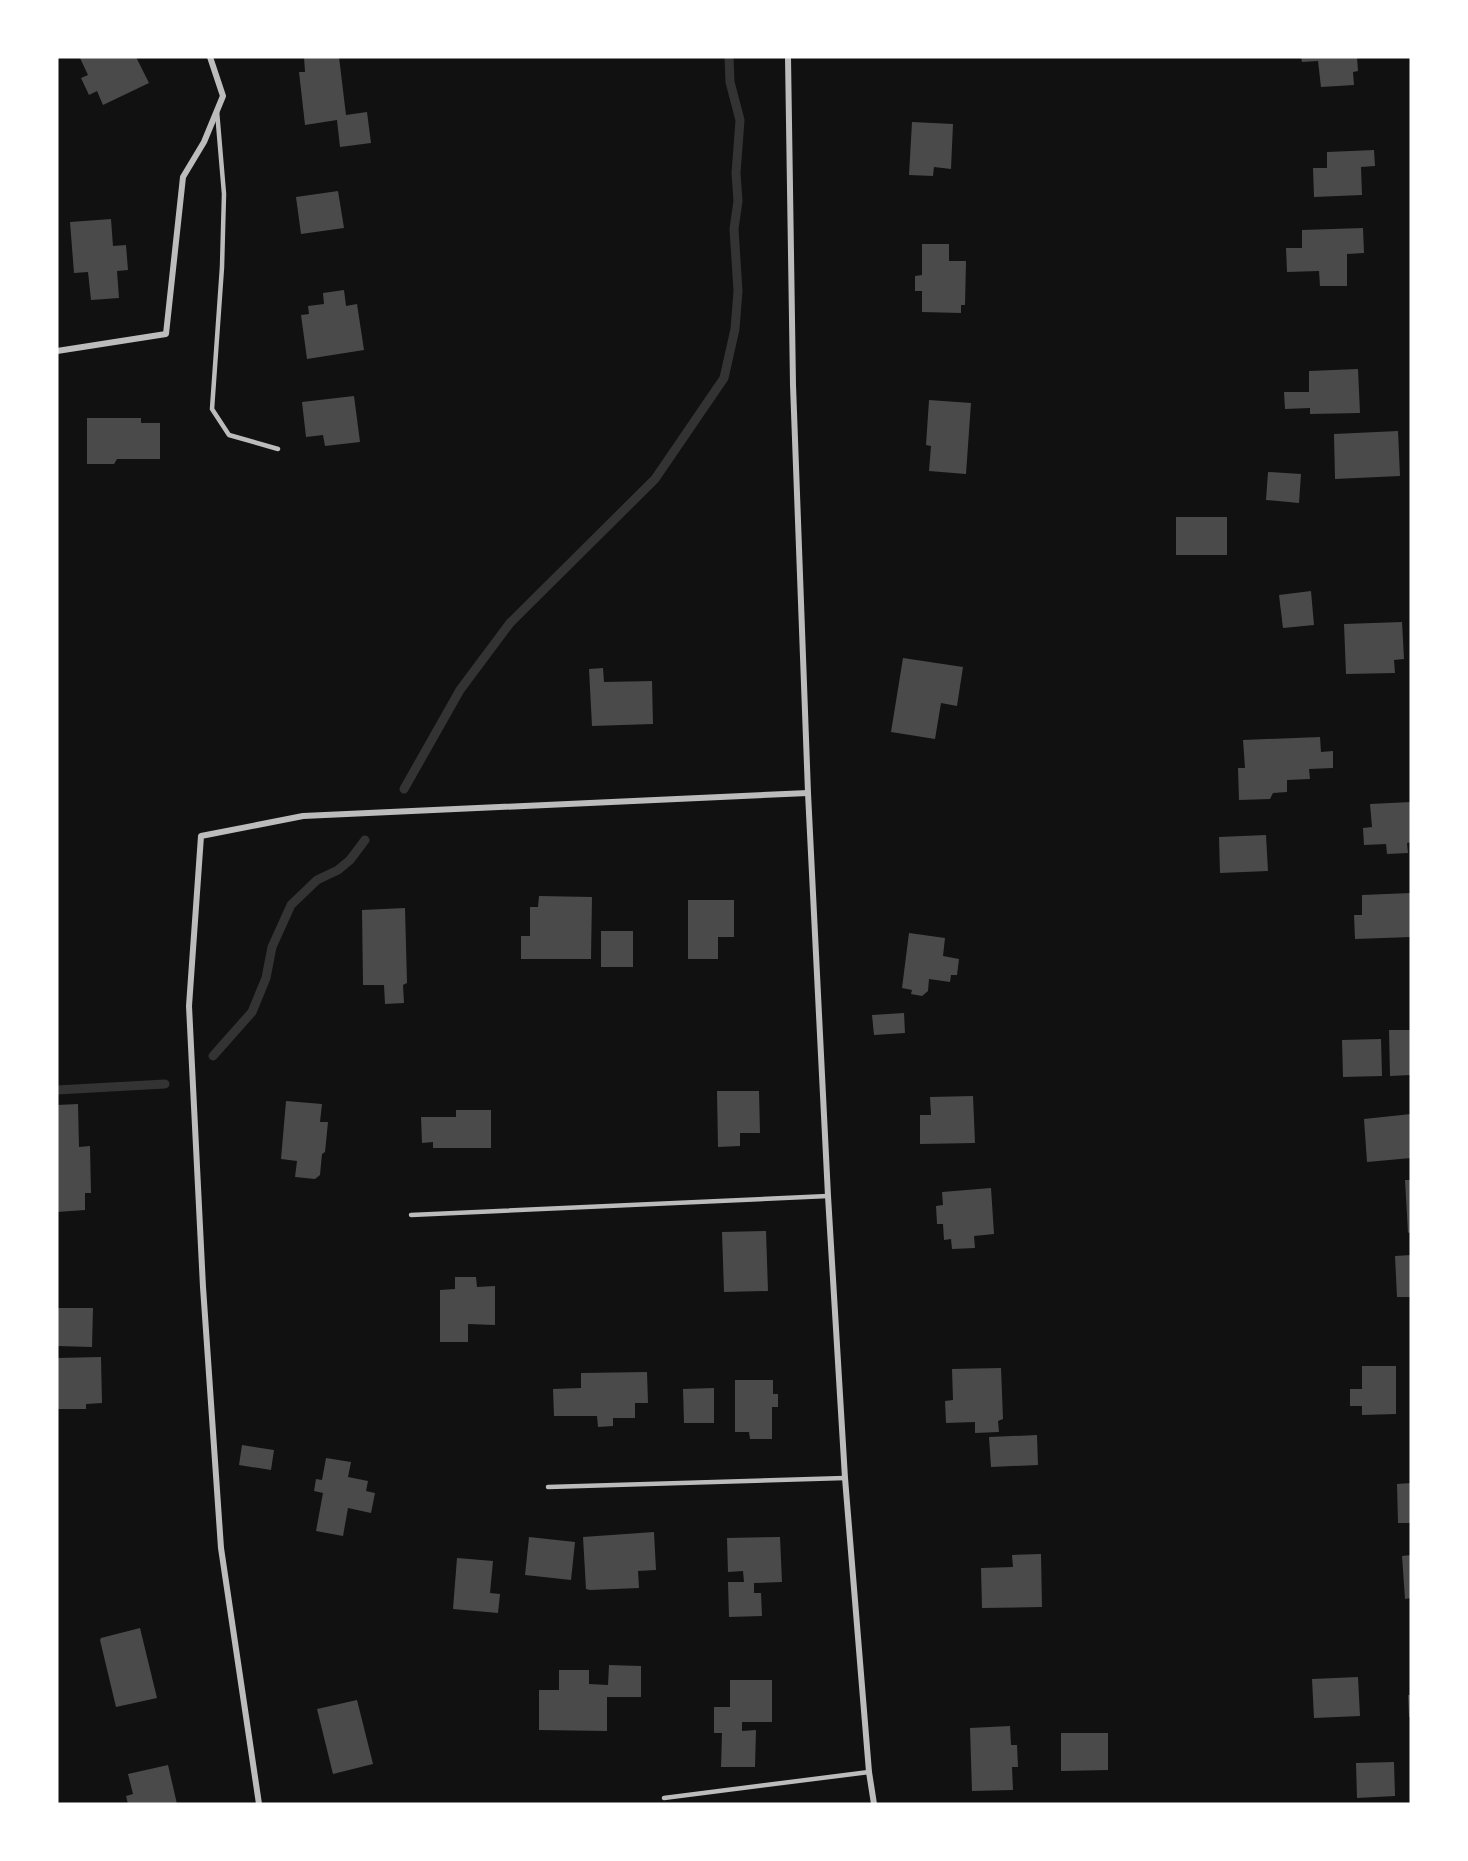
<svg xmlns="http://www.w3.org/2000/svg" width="1468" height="1861" viewBox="0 0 1468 1861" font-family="Manrope,sans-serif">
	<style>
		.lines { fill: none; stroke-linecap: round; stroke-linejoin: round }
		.stream { stroke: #333; stroke-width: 9 }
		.building { fill: #4a4a4a }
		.service { stroke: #bcbcbc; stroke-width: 4.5 }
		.minor { stroke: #bcbcbc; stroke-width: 6 }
	</style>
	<rect width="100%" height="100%" fill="#111"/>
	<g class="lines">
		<g class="stream">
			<polyline points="404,789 460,690 510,623 655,479 724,378 735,329 738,291 734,229 738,201 736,173 740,120 730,82 729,57"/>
			<polyline points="213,1056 252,1012 266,978 272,947 291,905 317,880 338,870 350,860 365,840"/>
			<polyline points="57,1090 165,1084"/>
		</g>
	</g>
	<g class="building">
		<polygon points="83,57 136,57 149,83 103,105 97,91 89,95 81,78 88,75 80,58"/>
		<polygon points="304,57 339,57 346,115 367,112 371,143 340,147 337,120 305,125 299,72 305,72"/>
		<polygon points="1301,57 1357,57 1358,71 1353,72 1354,85 1321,87 1318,61 1302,62"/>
		<polygon points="912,122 953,124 951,169 934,167 933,176 909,175"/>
		<polygon points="1374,150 1375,166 1361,167 1362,195 1314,197 1313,168 1327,168 1327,152"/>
		<polygon points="338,191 344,228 301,234 296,197"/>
		<polygon points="111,219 113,246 126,245 128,270 117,271 119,298 91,300 88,272 74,273 70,222"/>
		<polygon points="1363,228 1364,253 1347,254 1347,286 1320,286 1319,271 1287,272 1286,248 1302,248 1302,230"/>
		<polygon points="922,244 949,244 949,261 966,261 965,305 961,305 961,313 922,312 922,291 915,291 915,276 922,275"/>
		<polygon points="344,290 346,306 357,304 364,350 307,359 301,315 309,314 308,306 324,304 323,293"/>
		<polygon points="1358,369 1360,413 1310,414 1310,408 1285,409 1284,392 1309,392 1309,371"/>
		<polygon points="354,396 360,442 325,446 323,435 306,437 302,402"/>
		<polygon points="929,400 971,403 966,474 929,471 931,446 926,445"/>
		<polygon points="87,418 141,418 141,423 160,423 160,459 117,459 114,464 87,464"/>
		<polygon points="1398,431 1400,476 1335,479 1334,434"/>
		<polygon points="1268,472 1301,474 1299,503 1266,500"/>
		<rect x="1176" y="517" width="51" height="38"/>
		<polygon points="1311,591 1314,625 1283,628 1279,595"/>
		<polygon points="1402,622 1404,659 1394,660 1395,673 1346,674 1344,624"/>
		<polygon points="903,658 963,667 957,706 941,703 935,739 891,732"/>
		<polygon points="603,668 604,682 652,681 653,724 592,726 589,669"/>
		<polygon points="1320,737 1321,752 1333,751 1333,768 1309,769 1310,779 1287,780 1287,792 1273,793 1270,799 1239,800 1238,768 1245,768 1243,740"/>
		<polygon points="1411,802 1411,842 1407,843 1408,853 1387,854 1386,844 1364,845 1363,828 1372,827 1370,804"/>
		<polygon points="1266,835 1268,871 1220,873 1219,837"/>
		<polygon points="1411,893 1411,937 1355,939 1354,915 1362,915 1362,895"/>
		<polygon points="539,896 592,897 591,959 521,959 521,936 530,936 530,907 538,907"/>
		<polygon points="688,900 734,900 734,937 718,937 718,959 688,959"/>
		<polygon points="405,908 407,983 403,985 404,1003 385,1004 384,985 363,985 362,910"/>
		<rect x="601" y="931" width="32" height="36"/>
		<polygon points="909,933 945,938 943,956 959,959 957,975 951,975 950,982 929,979 928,991 922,996 911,994 912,990 902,988"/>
		<polygon points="904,1013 905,1033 874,1035 872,1015"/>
		<polygon points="1389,1030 1411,1030 1411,1075 1390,1076"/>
		<polygon points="1381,1039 1382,1076 1343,1077 1342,1040"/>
		<polygon points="717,1091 759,1091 760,1133 740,1133 740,1146 718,1147"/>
		<polygon points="973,1096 975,1143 920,1144 920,1115 931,1115 930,1097"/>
		<polygon points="286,1101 322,1104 320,1122 328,1122 325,1152 322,1154 320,1175 315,1179 295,1177 297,1161 281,1159"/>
		<polygon points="78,1104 79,1147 90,1146 91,1193 85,1193 85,1210 57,1212 57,1105"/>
		<polygon points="456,1110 491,1110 491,1148 433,1148 433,1142 422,1143 421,1117 456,1117"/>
		<polygon points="1411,1114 1411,1158 1367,1162 1364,1119"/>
		<polygon points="1405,1180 1411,1180 1411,1232 1408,1233"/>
		<polygon points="991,1188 994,1234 974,1236 975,1248 952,1249 951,1239 944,1240 943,1224 937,1224 936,1206 943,1205 942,1192"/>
		<polygon points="766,1231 768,1291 724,1292 722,1232"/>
		<polygon points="1411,1255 1411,1297 1397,1297 1395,1256"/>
		<polygon points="455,1277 476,1277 477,1287 495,1286 495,1325 468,1324 468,1342 440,1342 440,1290 455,1289"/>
		<polygon points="57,1308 93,1308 92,1347 57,1346"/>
		<polygon points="101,1357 102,1403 86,1404 86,1409 57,1409 57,1358"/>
		<polygon points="1362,1366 1396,1366 1396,1414 1362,1415 1362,1406 1350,1406 1350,1389 1362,1389"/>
		<polygon points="1001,1368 1003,1419 998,1421 999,1432 975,1433 975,1422 946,1423 945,1401 953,1400 952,1369"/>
		<polygon points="647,1372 648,1403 635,1403 635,1418 613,1418 613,1426 598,1427 597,1416 554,1416 553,1389 581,1388 581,1373"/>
		<polygon points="735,1380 773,1380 773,1394 778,1394 778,1407 772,1407 772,1439 750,1439 749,1432 735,1432"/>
		<polygon points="714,1388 714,1423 684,1423 683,1389"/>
		<polygon points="1037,1435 1038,1465 991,1467 989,1437"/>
		<polygon points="242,1445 274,1450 271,1470 239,1465"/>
		<polygon points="326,1458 351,1462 348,1477 368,1481 366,1491 375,1493 371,1513 348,1508 343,1536 316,1531 323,1493 314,1491 316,1479 322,1480"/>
		<polygon points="1411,1483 1411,1523 1398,1523 1397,1484"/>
		<polygon points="654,1532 656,1570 638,1571 639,1588 590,1590 586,1589 583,1537"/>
		<polygon points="529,1537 575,1542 571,1580 525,1575"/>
		<polygon points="780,1537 782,1582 754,1583 754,1593 761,1593 762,1616 729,1617 728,1582 744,1582 743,1571 728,1572 727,1538"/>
		<polygon points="1041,1554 1042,1607 982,1608 981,1568 1013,1567 1012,1555"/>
		<polygon points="1411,1555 1411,1598 1405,1599 1402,1556"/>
		<polygon points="457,1558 493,1561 490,1593 500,1594 498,1613 453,1609"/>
		<polygon points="140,1628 157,1698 116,1707 100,1640 101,1638"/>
		<polygon points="609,1665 641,1666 641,1697 607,1697 607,1731 539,1730 539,1690 559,1690 559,1670 589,1670 589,1684 608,1685"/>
		<polygon points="1358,1677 1360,1716 1314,1718 1312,1679"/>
		<polygon points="730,1680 772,1680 772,1722 742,1722 742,1731 756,1730 755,1767 721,1767 722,1733 714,1733 714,1707 730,1707"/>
		<polygon points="1408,1695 1411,1695 1411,1717 1409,1717"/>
		<polygon points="357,1700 373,1764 333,1774 317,1709"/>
		<polygon points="1010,1726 1011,1745 1017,1745 1018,1767 1012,1767 1013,1790 972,1791 970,1728"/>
		<polygon points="1061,1733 1108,1733 1108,1770 1061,1771"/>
		<polygon points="1394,1762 1395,1796 1357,1798 1356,1763"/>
		<polygon points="168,1765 177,1804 128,1804 126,1796 133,1794 128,1774"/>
	</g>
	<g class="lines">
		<g class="service">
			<polyline points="217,111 224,194 222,267 212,409 229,435 278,449"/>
			<polyline points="411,1215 828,1196"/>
			<polyline points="548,1487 845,1478"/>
			<polyline points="664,1798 869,1772"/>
		</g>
		<g class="minor">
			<polyline points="788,57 793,385 808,793 828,1196 845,1478 869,1772 874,1804"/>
			<polyline points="57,351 166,334 183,177 204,142 223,96 210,57"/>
			<polyline points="259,1804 221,1548 203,1287 189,1006 201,836 303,816 808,793"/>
		</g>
	</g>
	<rect width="1468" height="1861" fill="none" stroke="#ffffff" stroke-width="117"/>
</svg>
